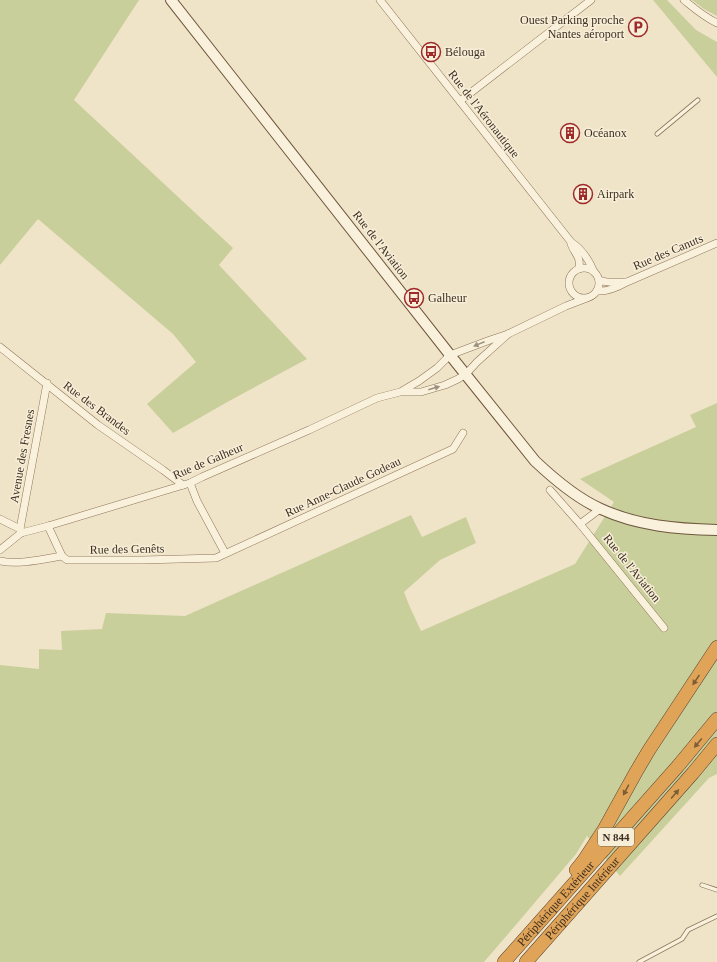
<svg xmlns="http://www.w3.org/2000/svg" width="717" height="962" viewBox="0 0 717 962" font-family="'Times New Roman',serif">
	<style>
		.green { fill: #c9cf9b }
		.lines { fill: none; stroke-linecap: round; stroke-linejoin: round }
		.lane-casing { stroke: #8d765c; stroke-width: 5 }
		.street-casing { stroke: #8d765c; stroke-width: 8 }
		.secondary-casing { stroke: #6f573f; stroke-width: 12 }
		.highway-casing { stroke: #5b4430; stroke-width: 14 }
		.lane { stroke: #faf1dc; stroke-width: 3.5 }
		.street { stroke: #faf1dc; stroke-width: 7 }
		.secondary { stroke: #faf1dc; stroke-width: 10 }
		.highway { stroke: #e0a458; stroke-width: 13 }
		.oneway { fill: #9c907e }
		.oneway2 { fill: #7e5d36 }
		.labels { text-anchor: middle; stroke-width: 3; stroke-linejoin: round; paint-order: stroke }
		.shield { fill: #f7eed8; stroke: #756857; stroke-width: 1 }
		.shield-label { font-size: 11px; font-weight: bold; fill: #3d2e20 }
		.poi-label { font-size: 12px; fill: #3d2e20; stroke: #f7eed8; text-anchor: start }
		.street-label { font-size: 12px; fill: #3d2e20; stroke: #f7eed8 }
	</style>
	<rect width="100%" height="100%" fill="#f0e4c8"/>
	<g class="green">
		<polygon points="0,0 139,0 74,100 233,248 219,265 307,359 231,400 173,433 147,404 196,362 173,334 38,219 0,265"/>
		<polygon points="653,0 667,0 696,30 717,42 717,77"/>
		<polygon points="692,0 717,0 717,16 704,9"/>
		<polygon points="717,403 717,774 709,778 620,876 587,836 576,854 520,920 484,962 0,962 0,665 39,669 39,649 62,650 61,631 102,629 106,613 185,616 411,515 422,537 466,517 476,543 440,560 404,592 409,605 421,631 575,564 614,502 580,479 696,427 690,415"/>
	</g>
	<g class="lines">
		<defs>
			<g id="lane">
				<polyline points="657,134 698,100"/>
				<polyline points="702,885 717,890"/>
				<polyline points="639,962 682,939 688,930 717,916"/>
			</g>
			<g id="street">
				<path d="M380,0L571,242C582,249 589,260 594,272"/>
				<path d="M684,0C695,9 704,17 717,23"/>
				<polyline points="460,101 591,0"/>
				<path d="M571,244C575,255 581,256 579,269"/>
				<circle cx="584" cy="283" r="15"/>
				<path d="M599,280C607,283 616,283 625,282"/>
				<path d="M597,291C607,292 618,287 627,282L717,243"/>
				<polyline points="0,347 98,425 163,470 183,485"/>
				<polyline points="402,391 419,381 437,368 450,355 490,340 508,334 566,306 587,298"/>
				<polyline points="190,483 197,501 225,553"/>
				<polyline points="550,490 580,524 664,628"/>
				<polyline points="0,519 20,529"/>
				<polyline points="580,524 600,509"/>
				<polyline points="48,526 62,556 67,560 143,560 216,558 453,449 463,433"/>
				<polyline points="21,533 20,529 47,383"/>
				<polyline points="0,550 21,533 48,526 190,483 202,477 309,430 377,398 400,392 421,392 445,385 458,379 466,374 477,362 508,334"/>
				<path d="M0,561C17,565 44,559 62,556"/>
			</g>
			<path id="secondary" d="M171,0L443,346L450,355L535,461C553,478 578,499 601,509C638,526 677,529 717,530"/>
			<g id="highway">
				<polyline points="576,870 584,860 605,828 636,772 649,750 717,647"/>
				<path id="s1" d="M504,962L678,766L717,719"/>
				<path id="s2" d="M526,962L693,773L717,744"/>
			</g>
		</defs>
		<use href="#lane" class="lane-casing"/>
		<use href="#street" class="street-casing"/>
		<use href="#secondary" class="secondary-casing"/>
		<use href="#highway" class="highway-casing"/>
		<use href="#lane" class="lane"/>
		<use href="#street" class="street"/>
		<use href="#secondary" class="secondary"/>
		<use href="#highway" class="highway"/>
	</g>
	<defs><path id="oneway-solid" d="M-6-.8H1V-3.2L6.5 0L1 3.2V.8H-6Z"/></defs>
	<g class="oneway">
		<use href="#oneway-solid" transform="translate(479 344) rotate(158)"/>
		<use href="#oneway-solid" transform="translate(434 388) rotate(-16)"/>
	</g>
	<g class="oneway2">
		<use href="#oneway-solid" transform="translate(696 680) rotate(124)"/>
		<use href="#oneway-solid" transform="translate(698 743) rotate(130)"/>
		<use href="#oneway-solid" transform="translate(626 790) rotate(118)"/>
		<use href="#oneway-solid" transform="translate(675 794) rotate(-49)"/>
	</g>
	<defs>
		<symbol id="parking-ring" viewBox="-11 -11 22 22"><circle r="9.5" fill="#f7eed8" stroke="#9e2a2b" stroke-width="1.5"/><path d="M-3.5-5.5H1a3.5 3.5 0 0 1 0 7H-1V5.5H-3.5ZM-1-3.4V-.6H.8a1.4 1.4 0 0 0 0-2.8Z" fill="#9e2a2b"/></symbol>
		<symbol id="bus-ring" viewBox="-11 -11 22 22"><circle r="9.5" fill="#f7eed8" stroke="#9e2a2b" stroke-width="1.5"/><path d="M-5-6H5V4H4V6H2V4H-2V6H-4V4H-5ZM-3.5-4V0h7V-4ZM-3.5 1.2v1.5H-2V1.2ZM2 1.2v1.5H3.5V1.2Z" fill="#9e2a2b"/></symbol>
		<symbol id="building-ring" viewBox="-11 -11 22 22"><circle r="9.5" fill="#f7eed8" stroke="#9e2a2b" stroke-width="1.5"/><path d="M-4-6H4V6H1V3H-1V6H-4ZM-2.5-4.3h1.7v1.8h-1.7ZM.8-4.3h1.7v1.8H.8ZM-2.5-1h1.7V.8h-1.7ZM.8-1h1.7V.8H.8Z" fill="#9e2a2b"/></symbol>
	</defs>
	<g fill-rule="evenodd">
		<use href="#parking-ring" x="627" y="16" width="22" height="22"/>
		<use href="#bus-ring" x="420" y="41" width="22" height="22"/>
		<use href="#building-ring" x="559" y="122" width="22" height="22"/>
		<use href="#building-ring" x="572" y="183" width="22" height="22"/>
		<use href="#bus-ring" x="403" y="287" width="22" height="22"/>
	</g>
	<g class="labels">
		<rect class="shield" x="598" y="828" width="36" height="18" rx="3"/>
		<g class="shield-label">
			<text x="616" y="841">N 844</text>
		</g>
		<g class="poi-label">
			<text x="624" y="24" text-anchor="end">Ouest Parking proche<tspan x="624" dy="14">Nantes aéroport</tspan></text>
			<text x="445" y="56">Bélouga</text>
			<text x="584" y="137">Océanox</text>
			<text x="597" y="198">Airpark</text>
			<text x="428" y="302">Galheur</text>
		</g>
		<g class="street-label">
			<text transform="translate(484 114) rotate(52)" y="4">Rue de l'Aéronautique</text>
			<text transform="translate(381 245) rotate(52)" y="4">Rue de l'Aviation</text>
			<text transform="translate(668 252) rotate(-23)" y="4">Rue des Canuts</text>
			<text transform="translate(97 408) rotate(37)" y="4">Rue des Brandes</text>
			<text transform="translate(22 456) rotate(-80)" y="4">Avenue des Fresnes</text>
			<text transform="translate(208 461) rotate(-23)" y="4">Rue de Galheur</text>
			<text transform="translate(343 487) rotate(-25)" y="4">Rue Anne-Claude Godeau</text>
			<text transform="translate(127 549) rotate(-1)" y="4">Rue des Genêts</text>
			<text transform="translate(632 568) rotate(51)" y="4">Rue de l'Aviation</text>
			<text dy="4" stroke="none"><textPath href="#s2" startOffset="85">Périphérique Intérieur</textPath></text>
			<text dy="4" stroke="none"><textPath href="#s1" startOffset="78">Périphérique Extérieur</textPath></text>
		</g>
	</g>
</svg>
